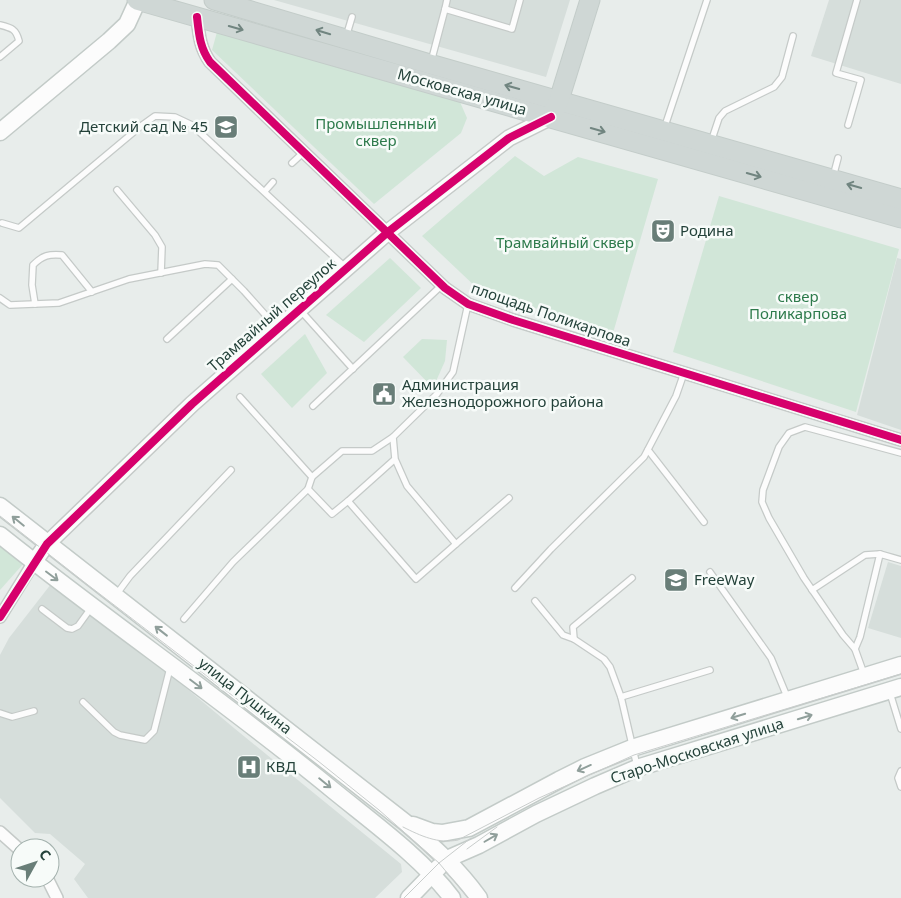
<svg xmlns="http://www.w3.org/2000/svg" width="901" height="898" viewBox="0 0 901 898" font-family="'Noto Sans',sans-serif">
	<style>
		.built { fill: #d6dedb }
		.green { fill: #d1e6d8 }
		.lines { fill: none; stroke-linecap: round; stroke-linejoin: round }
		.service-casing { stroke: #c5cac8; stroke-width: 8 }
		.minor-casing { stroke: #c5cac8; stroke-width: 14 }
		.tertiary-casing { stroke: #c5cac8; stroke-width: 18 }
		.secondary-casing { stroke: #c3cbc8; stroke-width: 19 }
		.primary-casing { stroke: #c3ccc9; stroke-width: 21 }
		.service { stroke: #fcfcfc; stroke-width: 5.5 }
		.minor { stroke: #fcfcfc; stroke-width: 11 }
		.tertiary { stroke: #fcfcfc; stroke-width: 15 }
		.secondary { stroke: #fcfcfc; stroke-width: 16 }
		.primary { stroke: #cfd7d5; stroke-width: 19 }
		.tram { stroke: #c9cdcc; stroke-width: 1 }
		.cycleway-casing { stroke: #f7fbf9; stroke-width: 11 }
		.cycleway { stroke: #d6006c; stroke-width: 8 }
		.oneway { stroke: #718580 }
		.oneway2 { stroke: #909f9b }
		.labels { text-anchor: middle; stroke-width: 5; stroke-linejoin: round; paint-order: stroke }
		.street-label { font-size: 15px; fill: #24423a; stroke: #f7fbf9 }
		.park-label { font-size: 15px; fill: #2d7a4b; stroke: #f7fbf9 }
		.poi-label { font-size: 15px; fill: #24423a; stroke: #f7fbf9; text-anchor: start }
	</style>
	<rect width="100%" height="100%" fill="#e8edeb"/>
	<g class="built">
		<polygon points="274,0 570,0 546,77"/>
		<polygon points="829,0 901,0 901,84 811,56"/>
		<polygon points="897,258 901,259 901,430 857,415"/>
		<polygon points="888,562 901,566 901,638 868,628"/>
		<polygon points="51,584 173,677 234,728 401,864 402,872 375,898 88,898 74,879 85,864 50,834 35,833 0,798 0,655 9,638"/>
	</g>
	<g class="green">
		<polygon points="217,32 460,102 467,118 461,133 374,204 212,50"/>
		<polygon points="515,156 544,176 578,157 658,179 613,333 479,290 422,236"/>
		<polygon points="719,196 899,249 856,412 673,352"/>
		<polygon points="390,258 421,288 364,342 326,315"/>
		<polygon points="305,334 327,373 292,408 261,374"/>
		<polygon points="422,339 447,340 445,361 433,388 403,357"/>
		<polygon points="0,544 24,563 0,590"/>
	</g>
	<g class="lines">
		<defs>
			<g id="service">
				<polyline points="445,9 447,0"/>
				<path d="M0,25C12,28 16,29 19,41L0,57"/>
				<polyline points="346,37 352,17"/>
				<polyline points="431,62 445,9 512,29 520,0"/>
				<polyline points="848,125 861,80 836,73 857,0"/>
				<polyline points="664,129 707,0"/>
				<polyline points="711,142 719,118 725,111 774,87 782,77 793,36"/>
				<polyline points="292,163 304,152"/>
				<polyline points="833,177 838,158"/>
				<polyline points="117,190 155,235 162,247 161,273"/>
				<polyline points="265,191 273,182"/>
				<polyline points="2,223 19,228 141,126 155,116 175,117 192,125 346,268"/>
				<polyline points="0,298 10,305 59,303 129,279 205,264 218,265 244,291 277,328"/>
				<path d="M35,304L32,285L33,265C43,255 49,254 62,255L92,292"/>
				<polyline points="301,311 353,369"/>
				<polyline points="167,339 232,279"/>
				<polyline points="240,397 312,477"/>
				<polyline points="313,406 442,285"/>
				<polyline points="648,450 704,522"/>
				<polyline points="395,459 348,501 416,579 456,544 407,486 395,459 393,437 437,394 453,372 468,304"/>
				<polyline points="348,501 332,514 308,489 312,477 342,451 372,451 393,437"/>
				<polyline points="456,544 509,498"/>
				<polyline points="710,572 771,658 788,699"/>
				<polyline points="632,578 573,627 574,639 604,659 610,667 621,697 637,766"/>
				<polyline points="515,588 551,549 644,457 676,396 684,373"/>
				<polyline points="812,590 865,555 880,554"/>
				<polyline points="116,595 130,576 231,470"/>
				<polyline points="535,601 563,635 574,639"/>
				<polyline points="42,609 67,628 72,629 78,626 91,608"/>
				<polyline points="184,619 233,562 308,489"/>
				<polyline points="855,649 843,635 804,578 769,518 762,502 763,490 779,447 789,433 805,427 901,453"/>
				<polyline points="864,674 855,649 860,637 880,554 901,560"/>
				<polyline points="890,693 901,729"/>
				<polyline points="621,697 710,670"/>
				<polyline points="83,702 114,732 120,735 145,740 154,731 170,668"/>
				<polyline points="0,713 12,717 34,711"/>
				<polyline points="901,771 898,778 901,787"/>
			</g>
			<g id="minor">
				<path d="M197,17C199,35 200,48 210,62L445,288L468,304L513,320L901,440"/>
				<polyline points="0,617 34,562"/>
				<polyline points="0,832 20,850"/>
				<polyline points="47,878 57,898"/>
			</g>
			<polyline id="tertiary" points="34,562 47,544 192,404 388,232 509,138 551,117"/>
			<g id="secondary">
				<polyline points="0,132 109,41 127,24 138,0"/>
				<path d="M0,506L406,823C433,846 458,869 479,898"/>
				<path d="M0,535C110,623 226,702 334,791C372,822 423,859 452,898"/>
				<polyline points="413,825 432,832 442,833 469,828 559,780 585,767 632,748 901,665"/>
				<polyline points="447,859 479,845 536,814 595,786 637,768 901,687"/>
				<polyline points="409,898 439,867"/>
			</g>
			<g id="primary">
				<polyline points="137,0 901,218"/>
				<polyline points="214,0 430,64 901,199"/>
				<polyline points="554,111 559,100 590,0"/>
			</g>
		</defs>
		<use href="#service" class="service-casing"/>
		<use href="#minor" class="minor-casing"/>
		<use href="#tertiary" class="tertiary-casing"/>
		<use href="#secondary" class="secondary-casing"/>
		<use href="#primary" class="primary-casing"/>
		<use href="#service" class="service"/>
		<use href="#minor" class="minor"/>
		<use href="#tertiary" class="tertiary"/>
		<use href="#secondary" class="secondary"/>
		<use href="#primary" class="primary"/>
		<g class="tram">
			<polyline points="0,516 88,585 318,761 379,810 439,863 468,898"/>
			<path d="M403,827C421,836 438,844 458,840L539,798L634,755L901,674"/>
			<polyline points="467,849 497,827"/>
			<polyline points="404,898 439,863 471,838"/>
		</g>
		<defs>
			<g id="cycleway">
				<path d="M197,17C199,35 200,48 210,62L445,288L468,304L513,320L901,440"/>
				<polyline points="0,617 47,544 192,404 388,232 509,138 551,117"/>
			</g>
		</defs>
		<use href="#cycleway" class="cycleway-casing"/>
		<use href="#cycleway" class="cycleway"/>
	</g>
	<defs><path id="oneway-shaft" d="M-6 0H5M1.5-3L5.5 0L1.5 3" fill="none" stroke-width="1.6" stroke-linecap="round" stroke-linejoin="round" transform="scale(1.25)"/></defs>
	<g class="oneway">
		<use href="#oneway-shaft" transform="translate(236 28) rotate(16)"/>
		<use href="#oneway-shaft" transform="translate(323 32) rotate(-163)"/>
		<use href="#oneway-shaft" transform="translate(512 87) rotate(-164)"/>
		<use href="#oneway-shaft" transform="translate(598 130) rotate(16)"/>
		<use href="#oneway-shaft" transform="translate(754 175) rotate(16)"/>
		<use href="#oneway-shaft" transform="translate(854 186) rotate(-164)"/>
	</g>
	<g class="oneway2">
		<use href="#oneway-shaft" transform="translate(18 521) rotate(-141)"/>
		<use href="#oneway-shaft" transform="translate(52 576) rotate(37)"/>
		<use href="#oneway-shaft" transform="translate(161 631) rotate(-142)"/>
		<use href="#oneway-shaft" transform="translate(196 684) rotate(37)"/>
		<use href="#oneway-shaft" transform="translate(738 716) rotate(163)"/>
		<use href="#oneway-shaft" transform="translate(805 717) rotate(-17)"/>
		<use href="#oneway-shaft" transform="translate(584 768) rotate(156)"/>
		<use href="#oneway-shaft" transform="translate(325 783) rotate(39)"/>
		<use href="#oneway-shaft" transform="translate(491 838) rotate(-30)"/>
	</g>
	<defs>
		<symbol id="school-square" viewBox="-11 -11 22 22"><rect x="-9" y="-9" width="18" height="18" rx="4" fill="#697e78" stroke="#f7fbf9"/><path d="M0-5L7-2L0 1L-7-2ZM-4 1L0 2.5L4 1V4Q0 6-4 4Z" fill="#fff"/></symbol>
		<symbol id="theatre-square" viewBox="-11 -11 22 22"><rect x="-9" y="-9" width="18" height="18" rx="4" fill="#697e78" stroke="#f7fbf9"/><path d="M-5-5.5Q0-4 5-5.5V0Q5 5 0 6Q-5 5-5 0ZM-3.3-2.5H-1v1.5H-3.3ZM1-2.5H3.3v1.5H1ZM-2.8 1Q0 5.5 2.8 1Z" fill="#fff"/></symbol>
		<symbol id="civic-square" viewBox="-11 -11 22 22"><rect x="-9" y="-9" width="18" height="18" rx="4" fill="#697e78" stroke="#f7fbf9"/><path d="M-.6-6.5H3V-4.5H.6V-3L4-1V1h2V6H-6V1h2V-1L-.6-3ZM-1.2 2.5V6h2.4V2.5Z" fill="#fff"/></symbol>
		<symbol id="hospital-square" viewBox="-11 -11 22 22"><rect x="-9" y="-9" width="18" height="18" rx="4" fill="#697e78" stroke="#f7fbf9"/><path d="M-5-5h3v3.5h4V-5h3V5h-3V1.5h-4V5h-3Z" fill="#fff"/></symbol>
	</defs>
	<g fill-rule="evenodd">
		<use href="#school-square" x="212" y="113" width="28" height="28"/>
		<use href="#theatre-square" x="649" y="217" width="28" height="28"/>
		<use href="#civic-square" x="370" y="380" width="28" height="28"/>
		<use href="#school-square" x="662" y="566" width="28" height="28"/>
		<use href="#hospital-square" x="235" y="753" width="28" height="28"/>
	</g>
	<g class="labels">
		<g class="street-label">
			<text transform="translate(462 92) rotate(16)" y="5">Московская улица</text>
			<text transform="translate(272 315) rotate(-41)" y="5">Трамвайный переулок</text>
			<text transform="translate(551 315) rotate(19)" y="5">площадь Поликарпова</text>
			<text transform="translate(245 696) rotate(38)" y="5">улица Пушкина</text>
			<text transform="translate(697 751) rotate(-18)" y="5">Старо-Московская улица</text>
		</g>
		<g class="park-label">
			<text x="376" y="129">Промышленный<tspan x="376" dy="17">сквер</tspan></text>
			<text x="565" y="248">Трамвайный сквер</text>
			<text x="798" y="302">сквер<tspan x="798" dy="17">Поликарпова</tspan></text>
		</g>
		<g class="poi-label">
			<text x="208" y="132" text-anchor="end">Детский сад № 45</text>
			<text x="680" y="236">Родина</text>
			<text x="402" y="390">Администрация<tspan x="402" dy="17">Железнодорожного района</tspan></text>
			<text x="694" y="585">FreeWay</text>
			<text x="266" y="772">КВД</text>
		</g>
	</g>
	<g transform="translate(35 863) rotate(50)"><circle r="24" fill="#f7fbf9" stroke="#a3b1ad"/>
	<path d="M0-4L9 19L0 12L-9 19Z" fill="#697e78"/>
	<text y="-8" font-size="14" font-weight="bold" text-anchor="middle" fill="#24423a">С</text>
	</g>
</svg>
